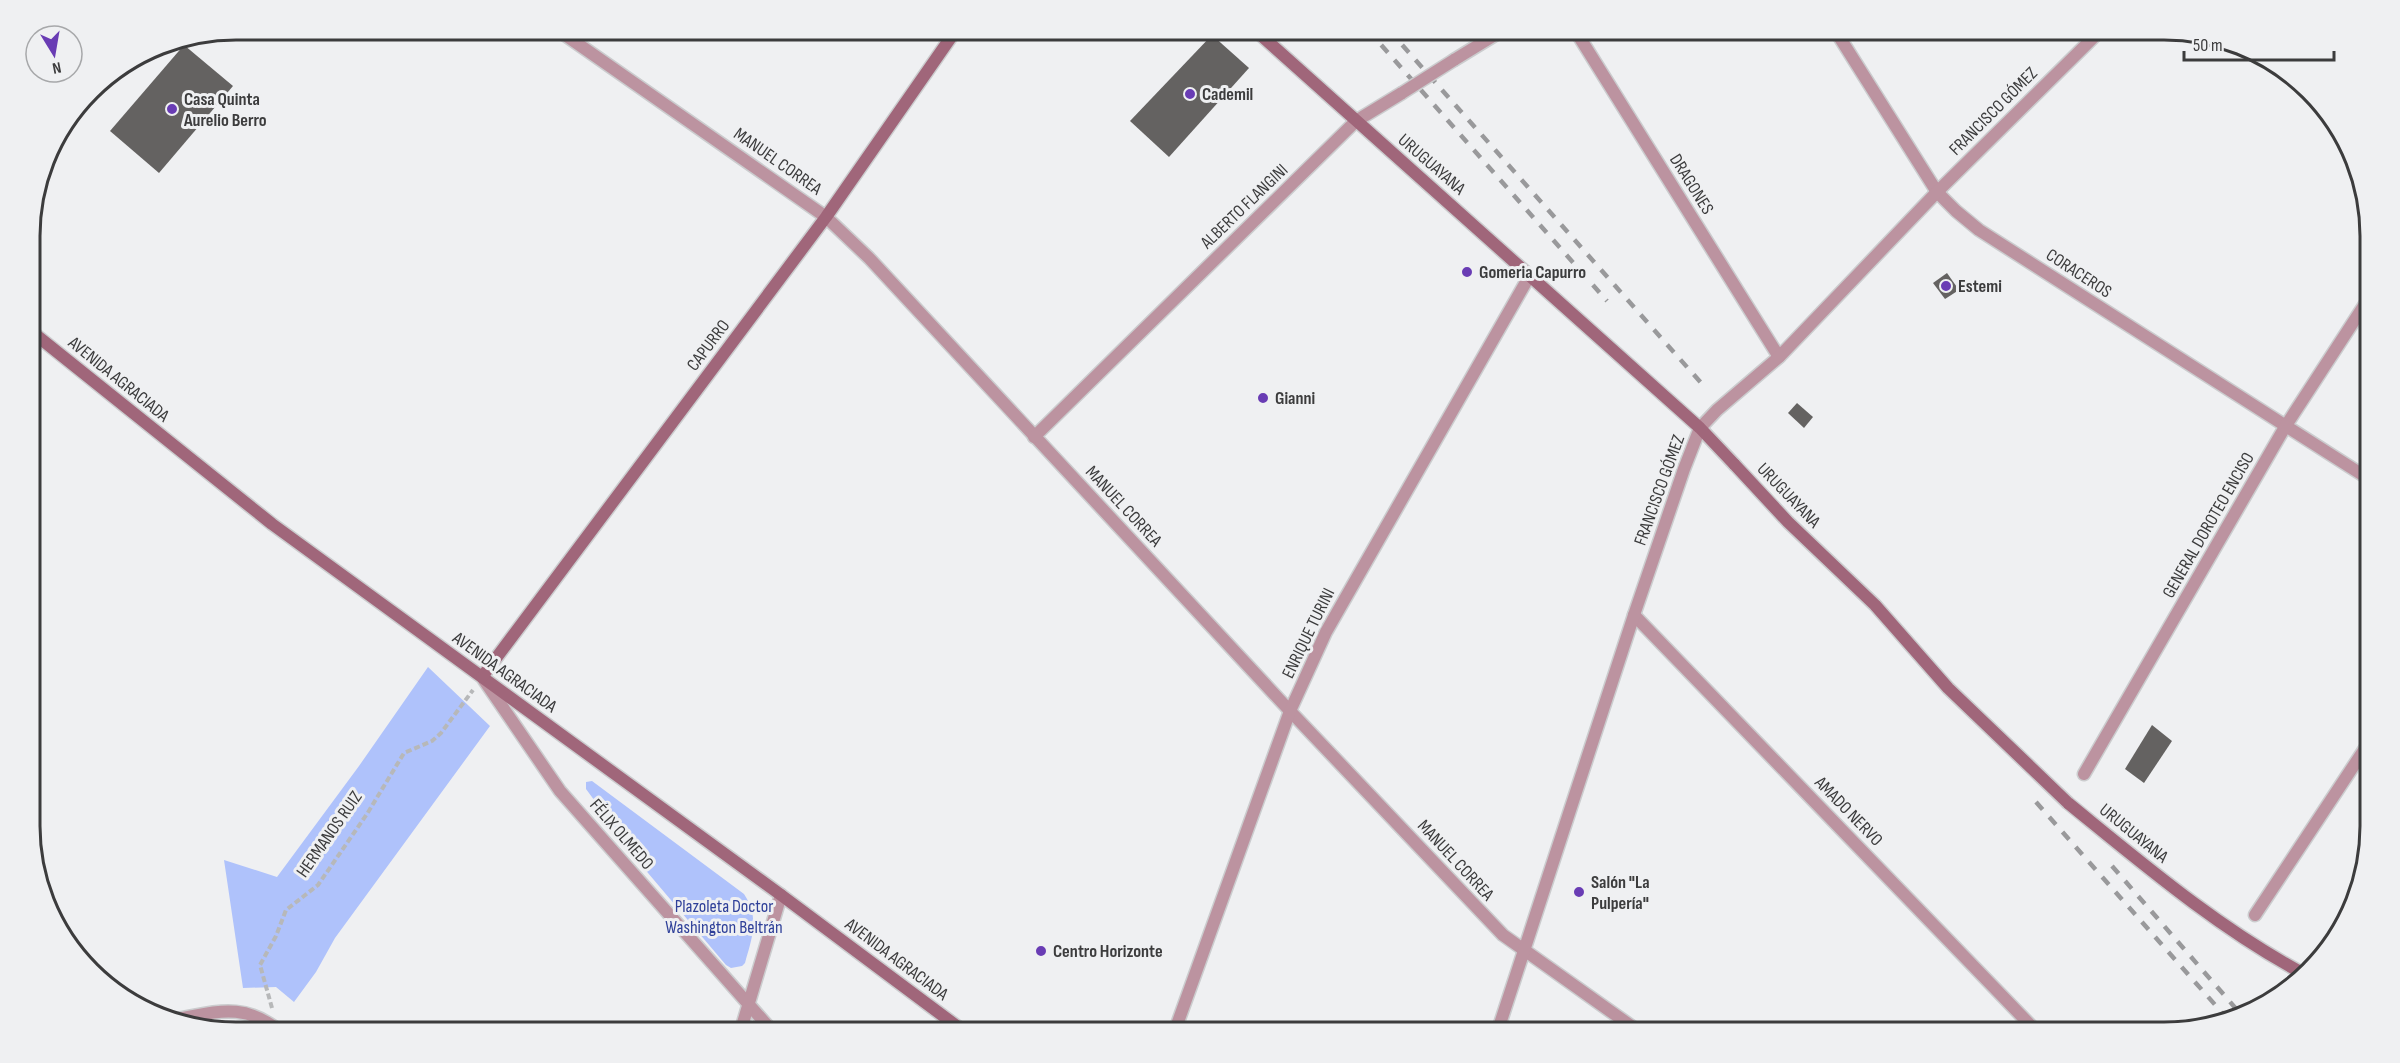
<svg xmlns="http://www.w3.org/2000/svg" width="2400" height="1063" viewBox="0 0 2400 1063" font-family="'Sofia Sans Condensed',sans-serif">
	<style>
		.green { fill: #afc2fb }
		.building { fill: #646261 }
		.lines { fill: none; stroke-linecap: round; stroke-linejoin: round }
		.street-casing { stroke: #cbccce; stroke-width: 15 }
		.secondary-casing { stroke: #cbccce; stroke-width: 15 }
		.path { stroke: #b7b8b9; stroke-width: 4; stroke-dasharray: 6 3; stroke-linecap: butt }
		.street { stroke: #bc93a0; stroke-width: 12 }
		.secondary { stroke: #a0667a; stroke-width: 12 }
		.rail { stroke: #99999b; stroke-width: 4.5; stroke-dasharray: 10 10; stroke-linecap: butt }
		.street-bridge-casing { stroke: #cbccce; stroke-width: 15; stroke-linecap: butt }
		.secondary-bridge-casing { stroke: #cbccce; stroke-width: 15; stroke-linecap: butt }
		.street-bridge { stroke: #bc93a0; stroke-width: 12 }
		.secondary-bridge { stroke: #a0667a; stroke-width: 12 }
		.poi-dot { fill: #693cb4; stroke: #eff0f2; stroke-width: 2 }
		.labels { text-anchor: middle; stroke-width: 6; stroke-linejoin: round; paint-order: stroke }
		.poi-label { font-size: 18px; font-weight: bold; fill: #3c3c3d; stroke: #eff0f2; text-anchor: start }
		.street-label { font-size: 18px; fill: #3c3c3d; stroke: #eff0f2 }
		.park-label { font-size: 18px; fill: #2f4099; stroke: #eff0f2 }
		.rim { fill: none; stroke: #3c3c3d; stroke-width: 3 }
	</style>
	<rect width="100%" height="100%" fill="#eff0f2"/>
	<g class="green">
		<polygon points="428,667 490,726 335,938 316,972 294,1002 276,987 243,988 224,860 277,877 359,766"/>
		<path d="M592,781L744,894C760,918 752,938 745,963L742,966L731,968L726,965L648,873L586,789V782Z"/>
	</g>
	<g class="building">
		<polygon points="1212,35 1249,68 1169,157 1130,121"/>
		<polygon points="184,45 233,86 159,173 110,131"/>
		<polygon points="1947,273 1959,290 1945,299 1933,283"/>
		<polygon points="1797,403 1813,417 1804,428 1788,413"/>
		<polygon points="2152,725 2172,741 2144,783 2125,769"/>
	</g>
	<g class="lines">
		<defs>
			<g id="street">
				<polyline points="558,30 826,217 869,258 1290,711 1503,935 1641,1033"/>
				<polyline points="1575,30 1779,357"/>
				<polyline points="1835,30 1937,192 1956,211 1979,230 2369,479"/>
				<polyline points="1454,60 1503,30"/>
				<polyline points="1034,437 1356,121 1402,93"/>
				<polyline points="1634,615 2038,1033"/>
				<polyline points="484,680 560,791 774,1033"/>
				<polyline points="2084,774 2285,427 2369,298"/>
				<polyline points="2255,915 2370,741"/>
				<path d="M172,1020C217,1012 244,1001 282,1033"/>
				<polyline points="740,1033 781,895"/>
				<polyline points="1174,1033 1290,711 1326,632 1530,275"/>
				<polyline points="1497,1033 1634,615 1684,469 1700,428 1717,410 1779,357 1937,192 2101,30"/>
			</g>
			<g id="secondary">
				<polyline points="1255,30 1700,428 1735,465"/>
				<polyline points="31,331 272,524 781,895 966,1033"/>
				<polyline points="482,677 826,217 956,30"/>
				<path d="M2068,803C2143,864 2218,928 2304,974"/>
			</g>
		</defs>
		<use href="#street" class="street-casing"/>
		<use href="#secondary" class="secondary-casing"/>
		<polyline class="path" points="272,1008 260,965 276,936 286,910 318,885 367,814 404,753 432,741 441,733 473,690"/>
		<use href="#street" class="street"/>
		<use href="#secondary" class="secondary"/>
		<g class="rail">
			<polyline points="1368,30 1607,301"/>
			<polyline points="1389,30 1702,384"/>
			<polyline points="2036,802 2225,1016"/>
			<polyline points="2112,866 2238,1011"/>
		</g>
		<defs>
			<polyline id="street-bridge" points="1402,93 1454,60"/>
			<polyline id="secondary-bridge" points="1735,465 1788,522 1875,605 1948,688 2068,803"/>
		</defs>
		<use href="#street-bridge" class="street-bridge-casing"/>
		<use href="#secondary-bridge" class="secondary-bridge-casing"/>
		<use href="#street-bridge" class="street-bridge"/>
		<use href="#secondary-bridge" class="secondary-bridge"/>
	</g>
	<g class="poi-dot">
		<circle cx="1190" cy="94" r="6"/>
		<circle cx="172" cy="109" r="6"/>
		<circle cx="1467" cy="272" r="6"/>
		<circle cx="1946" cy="286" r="6"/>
		<circle cx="1263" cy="398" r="6"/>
		<circle cx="1579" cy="892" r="6"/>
		<circle cx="1041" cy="951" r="6"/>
	</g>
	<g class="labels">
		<g class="poi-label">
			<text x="1202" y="100">Cademil</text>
			<text x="184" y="105">Casa Quinta<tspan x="184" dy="21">Aurelio Berro</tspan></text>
			<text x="1479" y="278">Gomeria Capurro</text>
			<text x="1958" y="292">Estemi</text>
			<text x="1275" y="404">Gianni</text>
			<text x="1591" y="888">Salón "La<tspan x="1591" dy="21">Pulpería"</tspan></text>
			<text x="1053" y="957">Centro Horizonte</text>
		</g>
		<g class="street-label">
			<text transform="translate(1993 111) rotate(-45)" y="6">FRANCISCO GÓMEZ</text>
			<text transform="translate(778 161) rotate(35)" y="6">MANUEL CORREA</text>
			<text transform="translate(1432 164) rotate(41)" y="6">URUGUAYANA</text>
			<text transform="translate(1692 184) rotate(58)" y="6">DRAGONES</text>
			<text transform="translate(1244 206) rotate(-44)" y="6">ALBERTO FLANGINI</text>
			<text transform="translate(2079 273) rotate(33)" y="6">CORACEROS</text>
			<text transform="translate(708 345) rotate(-53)" y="6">CAPURRO</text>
			<text transform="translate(119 379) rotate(39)" y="6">AVENIDA AGRACIADA</text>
			<text transform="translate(1659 490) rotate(-70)" y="6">FRANCISCO GÓMEZ</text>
			<text transform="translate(1789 495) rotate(46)" y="6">URUGUAYANA</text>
			<text transform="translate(1124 506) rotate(47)" y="6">MANUEL CORREA</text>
			<text transform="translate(2208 525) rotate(-60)" y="6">GENERAL DOROTEO ENCISO</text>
			<text transform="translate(1308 633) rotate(-64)" y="6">ENRIQUE TURINI</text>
			<text transform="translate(505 672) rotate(36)" y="6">AVENIDA AGRACIADA</text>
			<text transform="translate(1849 811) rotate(46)" y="6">AMADO NERVO</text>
			<text transform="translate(2134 833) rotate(39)" y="6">URUGUAYANA</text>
			<text transform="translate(329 834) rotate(-55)" y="6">HERMANOS RUIZ</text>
			<text transform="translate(622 834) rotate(49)" y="6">FÉLIX OLMEDO</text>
			<text transform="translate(1456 860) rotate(47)" y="6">MANUEL CORREA</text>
			<text transform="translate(897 959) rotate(37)" y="6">AVENIDA AGRACIADA</text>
		</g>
		<g class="park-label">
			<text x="724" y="912">Plazoleta Doctor<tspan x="724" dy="21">Washington Beltrán</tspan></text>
		</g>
	</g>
	<path d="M0 0H2400V1063H0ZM236 40H2164A196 196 0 0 1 2360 236V826A196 196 0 0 1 2164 1022H236A196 196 0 0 1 40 826V236A196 196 0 0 1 236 40Z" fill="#eff0f2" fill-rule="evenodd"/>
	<path class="rim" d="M236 40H2164A196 196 0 0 1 2360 236V826A196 196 0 0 1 2164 1022H236A196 196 0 0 1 40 826V236A196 196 0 0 1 236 40Z"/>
	<g transform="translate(54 54) rotate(169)"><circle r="28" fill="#eff0f2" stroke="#a7a8aa" stroke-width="1.5"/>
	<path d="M0-4.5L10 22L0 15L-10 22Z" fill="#693cb4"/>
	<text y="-9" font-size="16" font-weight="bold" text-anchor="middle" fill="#3c3c3d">N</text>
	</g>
	<path d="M2184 51v9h150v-9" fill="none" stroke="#3c3c3d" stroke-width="3"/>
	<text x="2193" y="51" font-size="18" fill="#3c3c3d" stroke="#eff0f2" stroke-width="4.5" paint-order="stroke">50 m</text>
</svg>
